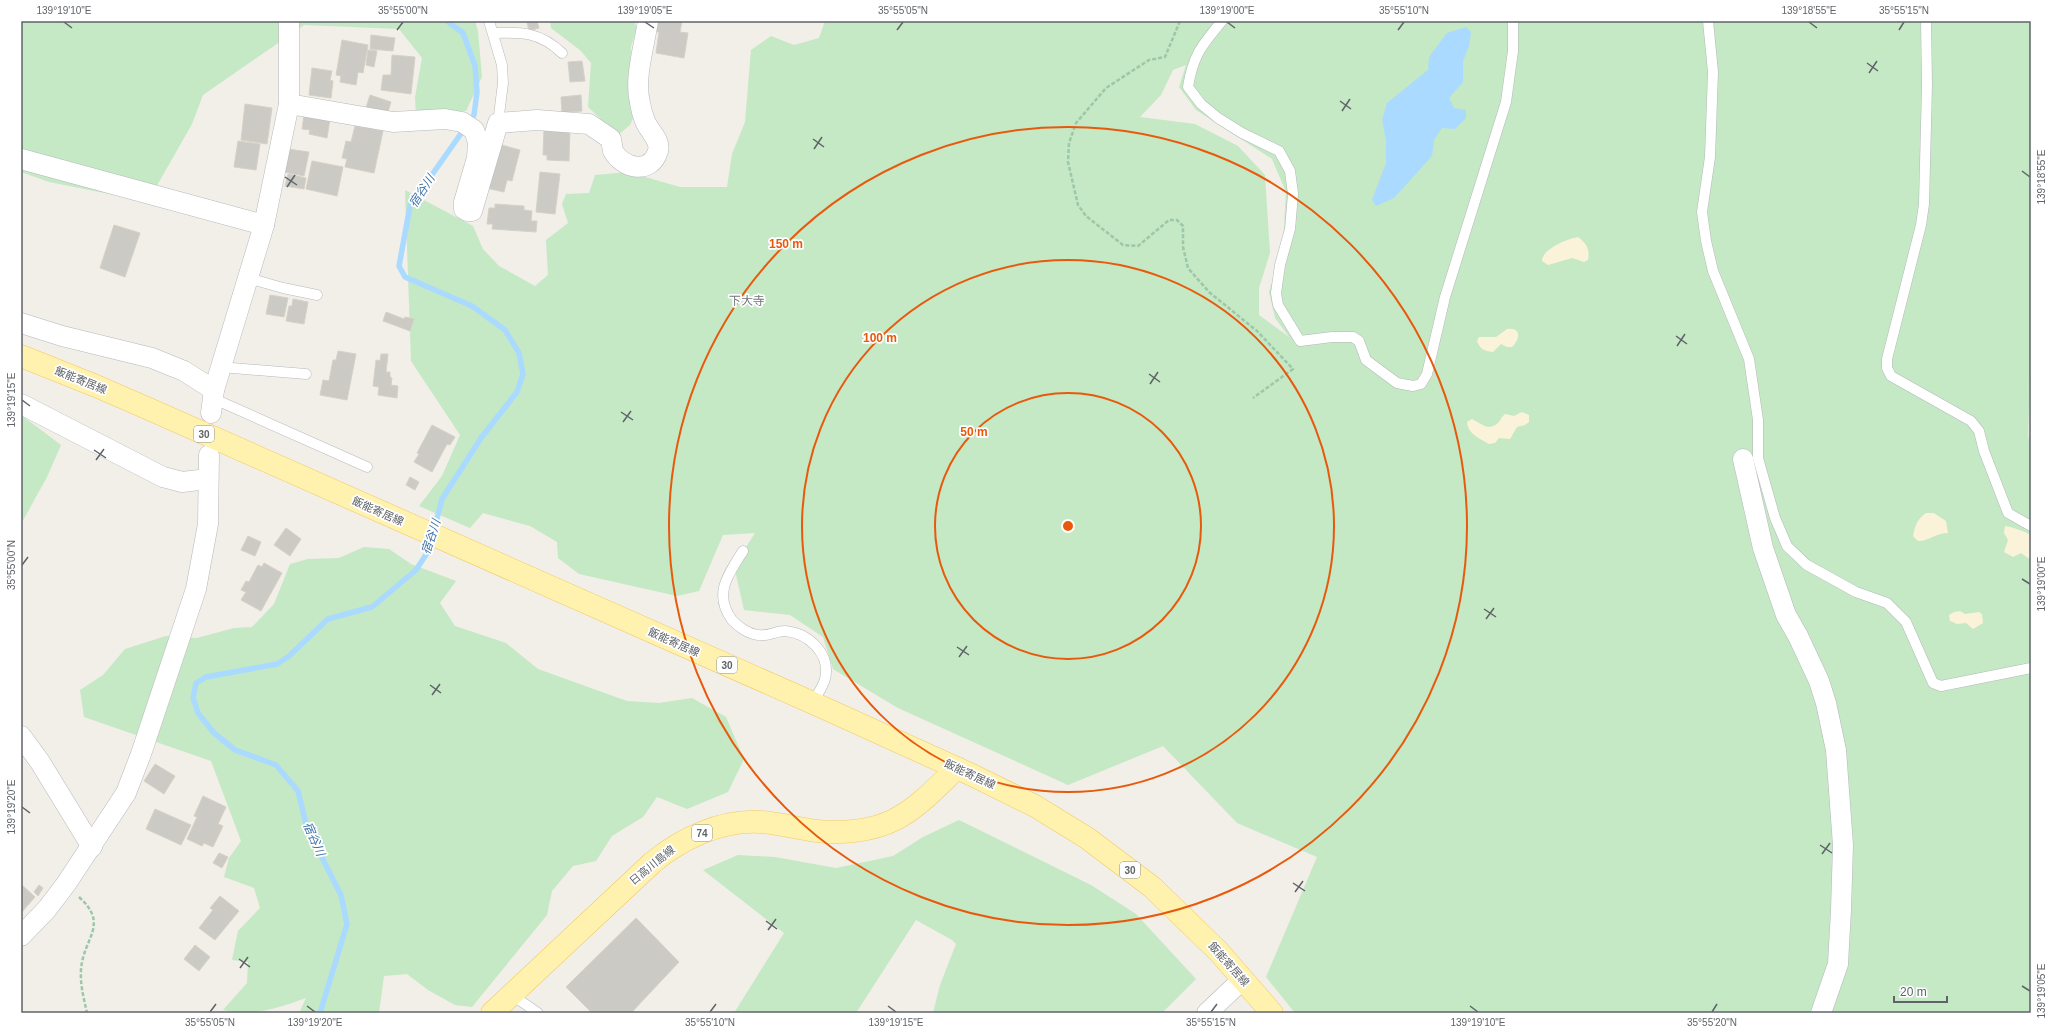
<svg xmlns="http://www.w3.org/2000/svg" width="2052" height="1034" viewBox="0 0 2052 1034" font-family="Helvetica,'Noto Sans JP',sans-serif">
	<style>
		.green { fill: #c5e8c5; fill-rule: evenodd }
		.sand { fill: #fbf3d9 }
		.water { fill: #aadaff }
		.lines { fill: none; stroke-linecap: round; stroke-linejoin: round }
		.stream { stroke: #aadaff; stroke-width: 5.5 }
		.building { fill: #cccac5; stroke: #d6d1c6 }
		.lane-casing { stroke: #b5b8bc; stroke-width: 11 }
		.street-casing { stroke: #b5b8bc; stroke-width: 21 }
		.primary-casing { stroke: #f2c960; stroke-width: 23 }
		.path { stroke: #9cc7a9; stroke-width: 2.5; stroke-dasharray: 4 2; stroke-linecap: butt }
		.lane { stroke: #fff; stroke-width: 10 }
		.street { stroke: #fff; stroke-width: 20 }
		.primary { stroke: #fff2af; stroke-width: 22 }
		.ticks { fill: none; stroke: #5f6368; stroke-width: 1.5 }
		.ring { fill: none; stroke: #e8590c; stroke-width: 2 }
		.labels { text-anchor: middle; stroke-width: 3.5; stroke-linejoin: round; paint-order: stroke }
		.shield { fill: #fff; stroke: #8f9295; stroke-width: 1 }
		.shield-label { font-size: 10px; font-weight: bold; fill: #5f6368 }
		.street-label { font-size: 11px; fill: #5f6368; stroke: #fff }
		.water-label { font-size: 12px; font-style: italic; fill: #4174aa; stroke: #fff }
		.neighbourhood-label { font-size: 12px; fill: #70757a; stroke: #fff }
		.centre { fill: #e8590c; stroke: #fff; stroke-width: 2 }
		.ring-label { font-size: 12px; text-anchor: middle; font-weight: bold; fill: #e8590c; stroke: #fff; stroke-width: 3.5; stroke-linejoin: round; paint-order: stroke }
		.neatline { fill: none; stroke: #5f6368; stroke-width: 1.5 }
		.ticks-label { font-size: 10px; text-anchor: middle; fill: #5f6368 }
	</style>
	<rect width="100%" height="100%" fill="#f1efe8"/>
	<g class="green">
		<polygon points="21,21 475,21 478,31 482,77 466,111 416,117 415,97 422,58 399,29 304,25 203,95 192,124 155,189 125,197 49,182 21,172"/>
		<polygon points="550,21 634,21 637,29 631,46 630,92 636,111 630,125 618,135 588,107 591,63 581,51 551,28"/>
		<path d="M825,21H2031V346L2028,440L2031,428V1013H1295L1266,977L1317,857L1237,823L1163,746L1068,785L898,708L833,669L823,637L790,615L744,610L734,566L755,533L723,535L699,591L677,596L579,574L558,558L557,542L530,526L483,513L470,528L419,506L442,476L460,435L411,361L405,190L473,226L483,249L499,266L535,286L548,275L546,240L568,223L562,204L566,194L589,193L595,175L628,172L680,187H727L732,154L745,122L751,50L771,36L794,45L819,38ZM1186,65L1179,87L1196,110L1272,159L1286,192L1283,245L1269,292L1275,318L1289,337L1259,315V288L1270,253L1265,175L1238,146L1195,124L1140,117L1161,95L1173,70Z"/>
		<polygon points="21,415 61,445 47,477 21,524"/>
		<path d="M364,547L389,549L411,564L456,581L440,603L455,626L506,643L538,669L627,701L659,703L692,698L726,717L744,759L728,792L687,809L657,797L643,817L612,836L596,861L573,866L552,891L547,915L472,1007L455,1005L428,990L407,974L384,976L379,1013H299L306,998C278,1008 253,1017 223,1010L247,983L248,962L232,960L238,931L260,908L254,888L224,877L229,858L241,841L211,761L84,717L80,690L103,675L125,649L166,636L197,638L234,628L252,627L274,604L290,564L308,559L339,558Z"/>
		<polygon points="959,820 1091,885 1136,914 1196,979 1162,1013 933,1013 940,985 956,944 952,940 916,920 856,1013 734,1013 784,933 703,870 738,855 775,857 836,868 893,856 923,837"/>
	</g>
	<g class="sand">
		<path d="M1578,237C1587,244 1590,249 1588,260L1584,262L1572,258L1548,265L1542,261C1542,249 1567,239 1578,237Z"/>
		<path d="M1507,329C1522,327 1520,340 1512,347H1507L1501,344L1493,352C1484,351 1480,349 1477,341L1479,337H1496Z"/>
		<path d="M1522,412L1529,415V422L1525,425L1517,427L1510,439L1499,438L1495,443L1489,444C1479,438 1468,434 1467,422L1472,419C1481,423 1488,432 1498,423C1501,420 1501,417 1505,414L1514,416Z"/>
		<path d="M1926,513H1934L1946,521L1948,533C1936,533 1927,542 1918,541L1913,536C1915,526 1917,519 1926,513Z"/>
		<path d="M2005,526C2013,527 2023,531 2031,535V558H2028L2021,553L2013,557L2004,552L2008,540L2004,533Z"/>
		<polygon points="1960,611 1965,614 1979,612 1982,614 1983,623 1973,629 1966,623 1957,624 1950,621 1949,615 1954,612"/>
	</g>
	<polygon class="water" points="1466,27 1471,32 1469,46 1463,61 1463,82 1449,98 1454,108 1466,110 1466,118 1455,129 1442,128 1434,140 1432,156 1394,198 1376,206 1372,200 1386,163 1386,140 1382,120 1387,103 1428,70 1429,57 1447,33"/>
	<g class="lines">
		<g class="stream">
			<polyline points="434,530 442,499 481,438 517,392 523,374 519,353 505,330 472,306 405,277 399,266 410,206 474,115 477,92 475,66 463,33 447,21"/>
			<polyline points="320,1013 347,924 341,895 307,828 298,791 276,765 235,750 214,733 198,713 193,698 196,683 206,677 277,664 288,657 328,619 372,607 416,570 427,553 431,538"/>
		</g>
	</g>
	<g class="building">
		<polygon points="537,21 539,28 529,31 527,22"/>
		<polygon points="654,21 682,21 680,32 688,33 684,58 656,53 659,32 653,31"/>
		<polygon points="371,35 395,38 393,51 370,49"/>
		<polygon points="342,40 368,45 363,73 358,72 356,85 340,82 341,76 336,75"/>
		<polygon points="368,50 377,51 374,67 366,65"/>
		<polygon points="392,55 415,57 411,94 381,90 383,75 391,75"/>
		<polygon points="582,61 585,81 570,82 568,62"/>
		<polygon points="312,68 332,71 330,80 333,81 331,98 309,95"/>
		<polygon points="370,95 391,102 387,115 365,111"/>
		<polygon points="581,95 582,111 562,113 561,97"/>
		<polygon points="245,104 272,108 267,144 241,140"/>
		<polygon points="304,115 330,119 327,138 309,134 310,130 302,129"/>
		<polygon points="355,126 383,131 374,173 345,167 347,159 342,158 346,141 351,142"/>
		<polygon points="544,128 570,128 569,161 547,160 547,155 543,155"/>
		<polygon points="238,141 260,144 256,170 234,167"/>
		<polygon points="498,144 520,150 512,181 507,180 504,192 486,188"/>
		<polygon points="288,149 309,152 304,176 284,172"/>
		<polygon points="312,161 343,167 337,196 306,189"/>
		<polygon points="540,172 560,174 555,214 536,212"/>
		<polygon points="288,174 306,178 304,189 285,186"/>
		<polygon points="495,204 524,206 524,210 532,211 531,221 537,221 536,232 492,229 493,224 487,224 489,208 495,208"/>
		<polygon points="114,225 140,233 125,277 100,268"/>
		<polygon points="270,295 288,298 284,317 266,314"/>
		<polygon points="293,299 308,302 304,324 286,321 289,306 292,306"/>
		<polygon points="386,312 404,319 405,317 414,319 410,331 383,321"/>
		<polygon points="338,351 356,354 347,400 320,395 323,380 329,381 333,360 336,360"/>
		<polygon points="381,354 388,354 386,372 390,372 390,377 392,378 391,385 398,386 397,398 378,395 379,387 373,386 376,360 380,361"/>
		<polygon points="432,425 455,437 450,445 447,444 432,472 414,462 419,454 417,453"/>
		<polygon points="410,477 419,482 415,490 406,485"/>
		<polygon points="286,528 301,539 290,556 274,545"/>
		<polygon points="248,536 261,542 255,556 241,550"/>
		<polygon points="264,563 282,573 261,611 241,600 246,592 241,590 246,581 249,582 258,565 262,567"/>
		<polygon points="155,764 175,776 164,794 144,781"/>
		<polygon points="203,796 226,807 218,824 223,826 213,847 204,843 202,846 187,839 197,817 194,816"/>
		<polygon points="155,809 191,825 181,845 146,829"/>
		<polygon points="219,853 228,857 222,868 213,863"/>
		<polygon points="21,884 35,897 21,913"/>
		<polygon points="39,885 43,888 38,896 34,892"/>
		<polygon points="220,896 239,911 215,940 199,928 213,910 210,908"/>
		<polygon points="636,918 679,962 631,1013 592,1013 566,987"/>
		<polygon points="195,945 210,957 199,971 184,959"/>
	</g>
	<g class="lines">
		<defs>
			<g id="lane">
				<polyline points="489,21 502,65 503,83 498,123"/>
				<path d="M1222,21C1202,45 1193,55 1188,87L1201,104L1218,118L1242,133L1279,151L1290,171L1293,194L1290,229L1280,265L1276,293L1278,305L1300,341L1332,337H1353L1359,341L1366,360L1397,383L1413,386L1421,384L1427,374L1445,297L1506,102L1513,51V21"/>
				<polyline points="1708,21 1713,72 1710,157 1702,212 1706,241 1713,271 1749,359 1758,420 1758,458 1775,518 1787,546 1807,565 1856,592 1887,603 1906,622 1933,683 1941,686 2031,668"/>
				<polyline points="1926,21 1927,85 1924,204 1921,225 1887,359 1887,368 1891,376 1971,421 1979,431 1984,451 2008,513 2031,526"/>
				<path d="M493,33C522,32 540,32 562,53"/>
				<polyline points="248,278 283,288 317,295"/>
				<polyline points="220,367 306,374"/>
				<polyline points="212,398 367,467"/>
				<path d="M743,551C728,575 713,594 732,620C738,627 749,634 758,635C767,637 776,631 785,631C808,633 831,653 825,679C823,687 816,696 813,703"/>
				<polyline points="512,995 538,1013"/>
			</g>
			<g id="street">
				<path d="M289,104L393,122L445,119L462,122L474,130L478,142L477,158L464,202V209L467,211H472L498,123L537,120L589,124L611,139C612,143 612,148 613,151C623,169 651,175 658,151C661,140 649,131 645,121C643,116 641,109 640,103C634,78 644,47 648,21"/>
				<polyline points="21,159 264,225"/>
				<polyline points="21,323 62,336 152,358 184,371 214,390"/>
				<polyline points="21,404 163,477 182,482 208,479"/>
				<polyline points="211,413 214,390 264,225 289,104 289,21"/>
				<polyline points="1743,459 1763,548 1786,615 1798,636 1819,681 1826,703 1836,750 1843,845 1841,910 1838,964 1821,1013"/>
				<polyline points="21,736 40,762 92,847"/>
				<polyline points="21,936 47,909 66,884 126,793 141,754 196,589 208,524 209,455"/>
				<polyline points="1207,1013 1243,979"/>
			</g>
			<g id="primary">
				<polyline points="21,356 96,386 149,409 813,703 972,775 1035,806 1087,838 1152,887 1219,952 1272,1013"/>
				<path d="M492,1013L652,863C682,838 721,820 760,822C780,823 798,829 817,831C841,834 872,831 894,820C918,808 938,786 957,768"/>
			</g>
		</defs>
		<use href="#lane" class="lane-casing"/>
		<use href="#street" class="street-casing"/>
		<use href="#primary" class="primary-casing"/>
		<g class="path">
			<polyline points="1180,21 1165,57 1149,60 1106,88 1076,123 1069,143 1068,162 1078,205 1086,216 1123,245 1138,246 1169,220 1177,220 1183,226 1183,247 1188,268 1209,292 1257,331 1293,369 1253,398"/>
			<path d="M79,897C110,925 83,938 81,970C80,985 84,999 87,1013"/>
		</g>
		<use href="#lane" class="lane"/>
		<use href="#street" class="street"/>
		<use href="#primary" class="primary"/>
	</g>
	<path class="ticks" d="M64,22L72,28M645,22L654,28M1227,22L1235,28M1809,22L1817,28M397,30L403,22M897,30L903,22M1398,30L1404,22M1899,30L1904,22M1867,63L1878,71M1869,73L1877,61M1340,101L1351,109M1342,111L1350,99M813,139L824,147M814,149L822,137M2022,171L2030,177M285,177L297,185M287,187L295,175M1676,336L1687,344M1677,346L1685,334M1149,374L1160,382M1150,384L1158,372M22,400L30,406M621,412L633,420M623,422L631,411M94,450L106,458M96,460L104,449M22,565L28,557M2022,579L2030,584M1484,609L1496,617M1486,619L1494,608M957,647L969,655M959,657L967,646M430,685L441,693M432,695L440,684M22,807L30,813M1820,845L1832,853M1822,854L1830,843M1293,883L1305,891M1295,892L1303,881M766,921L777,929M768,930L776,919M239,959L250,967M240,968L248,957M2022,986L2030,991M307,1006L315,1012M888,1006L896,1012M1470,1006L1478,1012M210,1012L216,1004M710,1012L716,1004M1211,1012L1217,1004M1712,1012L1717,1004"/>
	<g class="ring">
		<circle cx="1068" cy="526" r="133"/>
		<circle cx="1068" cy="526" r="266"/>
		<circle cx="1068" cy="526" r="399"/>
	</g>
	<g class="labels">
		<g class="shield">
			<rect x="194" y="426" width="20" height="16" rx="3"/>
			<rect x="717" y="657" width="20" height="16" rx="3"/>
			<rect x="692" y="825" width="20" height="16" rx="3"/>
			<rect x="1120" y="862" width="20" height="16" rx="3"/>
		</g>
		<g class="shield-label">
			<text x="204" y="438">30</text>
			<text x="727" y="669">30</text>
			<text x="702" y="837">74</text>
			<text x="1130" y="874">30</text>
		</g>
		<g class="street-label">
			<text transform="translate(81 380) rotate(22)" y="4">飯能寄居線</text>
			<text transform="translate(378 511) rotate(24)" y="4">飯能寄居線</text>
			<text transform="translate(674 642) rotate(24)" y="4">飯能寄居線</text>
			<text transform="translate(970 774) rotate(25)" y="4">飯能寄居線</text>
			<text transform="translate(652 865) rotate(-39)" y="4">日高川島線</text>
			<text transform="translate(1229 964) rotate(48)" y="4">飯能寄居線</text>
		</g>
		<g class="water-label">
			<text transform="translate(422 191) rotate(-57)" y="4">宿谷川</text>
			<text transform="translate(431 537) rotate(-72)" y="4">宿谷川</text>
			<text transform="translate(314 839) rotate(66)" y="4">宿谷川</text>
		</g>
		<g class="neighbourhood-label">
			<text x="747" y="305">下大寺</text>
		</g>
	</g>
	<circle cx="1068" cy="526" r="6" class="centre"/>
	<g class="ring-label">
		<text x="786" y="248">150 m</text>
		<text x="880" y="342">100 m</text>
		<text x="974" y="436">50 m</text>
	</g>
	<rect width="2052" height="1034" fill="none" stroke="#ffffff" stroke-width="44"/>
	<path d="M1894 996v6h53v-6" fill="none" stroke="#5f6368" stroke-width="2"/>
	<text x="1900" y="996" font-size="12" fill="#5f6368" stroke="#ffffff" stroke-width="3" paint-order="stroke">20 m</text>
	<rect x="22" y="22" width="2008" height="990" class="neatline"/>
	<g class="ticks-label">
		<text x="64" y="14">139°19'10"E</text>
		<text x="403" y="14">35°55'00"N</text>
		<text x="645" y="14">139°19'05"E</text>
		<text x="903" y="14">35°55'05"N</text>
		<text x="1227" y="14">139°19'00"E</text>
		<text x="1404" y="14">35°55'10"N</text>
		<text x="1809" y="14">139°18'55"E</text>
		<text x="1904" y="14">35°55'15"N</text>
		<text transform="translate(2041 177) rotate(-90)" y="4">139°18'55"E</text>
		<text transform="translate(11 400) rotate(-90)" y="4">139°19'15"E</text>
		<text transform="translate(11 565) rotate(-90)" y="4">35°55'00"N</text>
		<text transform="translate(2041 584) rotate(-90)" y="4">139°19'00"E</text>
		<text transform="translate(11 807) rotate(-90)" y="4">139°19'20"E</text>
		<text transform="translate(2041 991) rotate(-90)" y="4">139°19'05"E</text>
		<text x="210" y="1026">35°55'05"N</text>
		<text x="315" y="1026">139°19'20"E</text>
		<text x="710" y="1026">35°55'10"N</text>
		<text x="896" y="1026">139°19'15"E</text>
		<text x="1211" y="1026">35°55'15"N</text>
		<text x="1478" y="1026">139°19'10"E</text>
		<text x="1712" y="1026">35°55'20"N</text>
	</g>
</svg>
